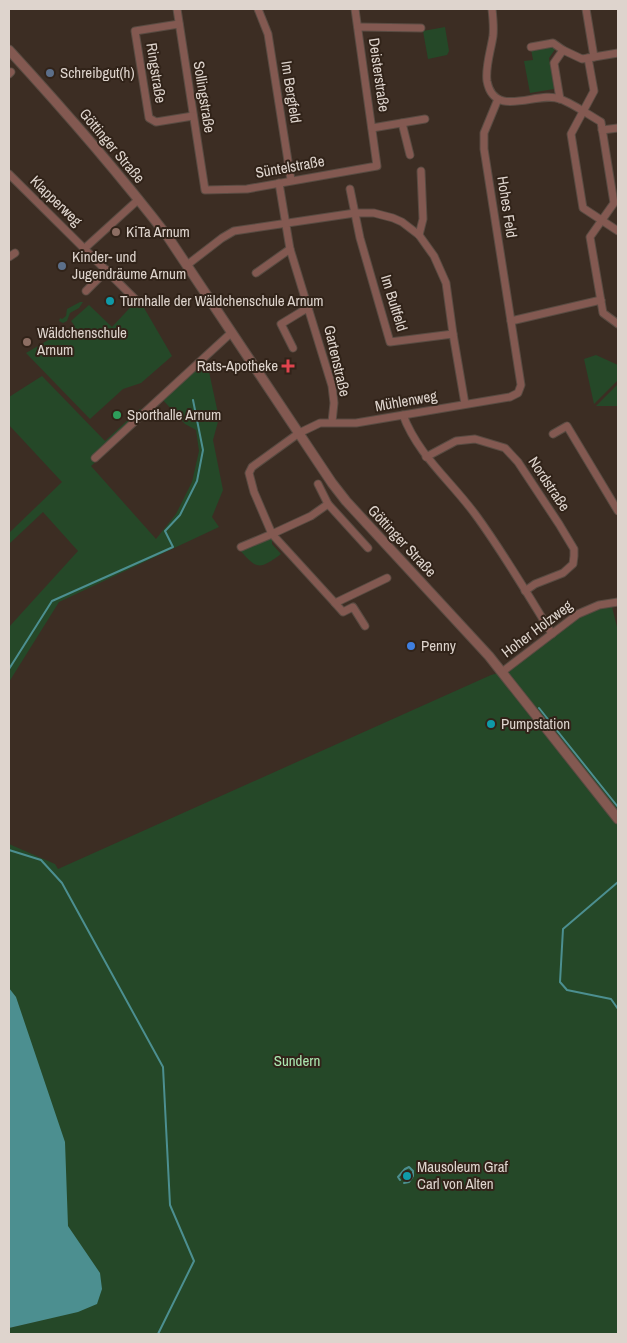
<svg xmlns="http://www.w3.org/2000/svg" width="627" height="1343" viewBox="0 0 627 1343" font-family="'Archivo Narrow',sans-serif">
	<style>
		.green { fill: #254828 }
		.water { fill: #4c8f90 }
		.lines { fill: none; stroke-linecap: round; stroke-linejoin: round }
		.stream { stroke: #4c8f90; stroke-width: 2 }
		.minor-casing { stroke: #594b42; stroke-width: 9 }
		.tertiary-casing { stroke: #594b42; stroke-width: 11 }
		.minor { stroke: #835951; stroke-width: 7 }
		.tertiary { stroke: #835951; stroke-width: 9 }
		.service-dot { fill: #5c6f8a; stroke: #312319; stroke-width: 2 }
		.education-dot { fill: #8d6e63; stroke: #312319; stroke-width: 2 }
		.culture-dot { fill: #0f9aa8; stroke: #312319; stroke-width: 2 }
		.health-dot { fill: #e0444e; stroke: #312319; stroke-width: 2 }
		.leisure-dot { fill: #2e9e5b; stroke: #312319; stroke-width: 2 }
		.shop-dot { fill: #3f7fe0; stroke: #312319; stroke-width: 2 }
		.labels { text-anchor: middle; stroke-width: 4; stroke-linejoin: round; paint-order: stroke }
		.poi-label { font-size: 15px; fill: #ded4cd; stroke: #312319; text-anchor: start }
		.street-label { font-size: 15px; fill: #ded4cd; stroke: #312319 }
		.park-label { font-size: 15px; fill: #abe7b0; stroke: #312319 }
	</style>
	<rect width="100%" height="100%" fill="#3c2d23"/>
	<g class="green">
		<polygon points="445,27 449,51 447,55 428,59 423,31"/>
		<polygon points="552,46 556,48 549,58 554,89 530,93 524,61 533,60 531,49"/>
		<polygon points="139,298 140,301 172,356 141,383 123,389 90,419 26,353 74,325 71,321 89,305 112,327"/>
		<polygon points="80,302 83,302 79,308 70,313 67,321 63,323 59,321 60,318 62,319 66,316 67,309"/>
		<polygon points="596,355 618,365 618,380 594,404 584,359"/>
		<polygon points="206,358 219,418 213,440 223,490 212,517 219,527 59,602 9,682 9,627 78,551 43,512 9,544 9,533 62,482 9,425 9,397 42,376 105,441 140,409 142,410 106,442 111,448 91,466 156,539 176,514 192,482 199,451 196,430 185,424 163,400"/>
		<polygon points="618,384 618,406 596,406"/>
		<path d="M267,537L272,539V544L281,554C259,570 257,570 239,549Z"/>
		<polygon points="611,603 618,631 618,1334 9,1334 9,1328 62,1315 9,1055 9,844 55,864 58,869 491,675 502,672 578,614"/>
	</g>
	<polygon class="water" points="9,988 16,997 65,1142 68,1226 100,1273 102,1289 97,1304 78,1312 9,1328"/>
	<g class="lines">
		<g class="stream">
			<polyline points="9,669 52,601 173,547 165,531 180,515 197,481 203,450 193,400"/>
			<polyline points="539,708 618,807"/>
			<polyline points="9,850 41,860 62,883 163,1067 170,1205 194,1261 158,1334"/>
			<polyline points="618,882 563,929 560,982 567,990 611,999 618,1009"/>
			<polyline points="400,1180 398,1177 405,1169 409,1167 413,1171 413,1176 409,1182 404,1183"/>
		</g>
		<defs>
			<g id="minor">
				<polyline points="177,9 205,190 247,189 377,166 355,9"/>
				<polyline points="258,9 268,34 291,180"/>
				<path d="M492,9C493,18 494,27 493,36C491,50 485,67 487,81C494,120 538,90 560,99C572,103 589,115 601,122L614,203L590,237L603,313L618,324"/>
				<polyline points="586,9 594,57"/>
				<polyline points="179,24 135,31 149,118 156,122 193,116"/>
				<polyline points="358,27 421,28"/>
				<polyline points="531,47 553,43 563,50"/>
				<polyline points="588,58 594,91 571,134 583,208 618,231"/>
				<polyline points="9,74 11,72"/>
				<polyline points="560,99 554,63 563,50 582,59 618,53"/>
				<polyline points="402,123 410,155"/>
				<polyline points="372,128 425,119"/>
				<polyline points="602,130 618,128"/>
				<polyline points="9,174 136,300"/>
				<polyline points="279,183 290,249 332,386 334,403 332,422"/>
				<polyline points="350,189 360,238 390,342 453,334 465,404"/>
				<polyline points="419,235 423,219 421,171"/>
				<polyline points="85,248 139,199"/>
				<polyline points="9,257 15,253"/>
				<polyline points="187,265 222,238 234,231 355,213 374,213 393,218 402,222 419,235 434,256 446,283 453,334"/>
				<polyline points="256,273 290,249"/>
				<polyline points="86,291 107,270"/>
				<polyline points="511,321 601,300"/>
				<polyline points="293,348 281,324 309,307"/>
				<path d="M403,415C418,455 450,480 475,514C503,552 527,593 552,634"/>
				<polyline points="553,434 567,426 618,511"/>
				<polyline points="426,457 456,441 475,439 505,448 518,462 559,524 574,549 574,556 573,564 563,573 535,584 525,591"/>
				<polyline points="95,458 232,332"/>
				<polyline points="318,484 328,504"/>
				<polyline points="241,547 272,534 335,603 387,578"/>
				<polyline points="368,548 328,504 311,516 272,534 254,492 249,473 252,467 299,433 320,423 356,423 510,397 518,393 521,385 484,149 484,133 498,99"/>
				<polyline points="335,603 343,612 353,607 365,626"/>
				<polyline points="502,672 578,614 599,605 618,602"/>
			</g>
			<path id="tertiary" d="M9,50C64,110 118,172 168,237L332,483L346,501L489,656L618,819"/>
		</defs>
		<use href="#minor" class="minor-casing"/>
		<use href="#tertiary" class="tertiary-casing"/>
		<use href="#minor" class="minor"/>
		<use href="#tertiary" class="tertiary"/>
	</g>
	<g class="service-dot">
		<circle cx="50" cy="73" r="5"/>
		<circle cx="62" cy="266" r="5"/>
	</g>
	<g class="education-dot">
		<circle cx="116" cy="232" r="5"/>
		<circle cx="27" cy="342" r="5"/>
	</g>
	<g class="culture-dot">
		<circle cx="110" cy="301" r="5"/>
		<circle cx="491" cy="724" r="5"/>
		<circle cx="407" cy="1176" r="5"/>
	</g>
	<path class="health-dot" d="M285.5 358.5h5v5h5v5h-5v5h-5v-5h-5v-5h5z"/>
	<circle class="leisure-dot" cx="117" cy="415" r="5"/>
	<circle class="shop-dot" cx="411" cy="646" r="5"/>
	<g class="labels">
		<g class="poi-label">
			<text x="60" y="78">Schreibgut(h)</text>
			<text x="126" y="237">KiTa Arnum</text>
			<text x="72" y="262">Kinder- und<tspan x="72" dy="17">Jugendräume Arnum</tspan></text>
			<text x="120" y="306">Turnhalle der Wäldchenschule Arnum</text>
			<text x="37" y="338">Wäldchenschule<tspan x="37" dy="17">Arnum</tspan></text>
			<text x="278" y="371" text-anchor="end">Rats-Apotheke</text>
			<text x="127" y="420">Sporthalle Arnum</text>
			<text x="421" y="651">Penny</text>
			<text x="501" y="729">Pumpstation</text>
			<text x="417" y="1172">Mausoleum Graf<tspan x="417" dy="17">Carl von Alten</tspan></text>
		</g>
		<g class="street-label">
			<text transform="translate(156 73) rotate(81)" y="5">Ringstraße</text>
			<text transform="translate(379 75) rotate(82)" y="5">Deisterstraße</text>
			<text transform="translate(291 92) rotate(81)" y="5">Im Bergfeld</text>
			<text transform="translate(204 97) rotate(81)" y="5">Sollingstraße</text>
			<text transform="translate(112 146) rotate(50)" y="5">Göttinger Straße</text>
			<text transform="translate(290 167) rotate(-10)" y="5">Süntelstraße</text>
			<text transform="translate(56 201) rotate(44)" y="5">Klapperweg</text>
			<text transform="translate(507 207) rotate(81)" y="5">Hohes Feld</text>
			<text transform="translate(394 303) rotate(73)" y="5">Im Bultfeld</text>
			<text transform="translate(337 361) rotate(77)" y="5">Gartenstraße</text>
			<text transform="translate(406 401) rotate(-10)" y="5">Mühlenweg</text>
			<text transform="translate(549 484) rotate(56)" y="5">Nordstraße</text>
			<text transform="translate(402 541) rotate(47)" y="5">Göttinger Straße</text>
			<text transform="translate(537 629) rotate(-37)" y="5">Hoher Holzweg</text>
		</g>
		<g class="park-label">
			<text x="297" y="1066">Sundern</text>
		</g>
	</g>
	<rect width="627" height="1343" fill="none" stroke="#ded4cd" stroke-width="20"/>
</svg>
